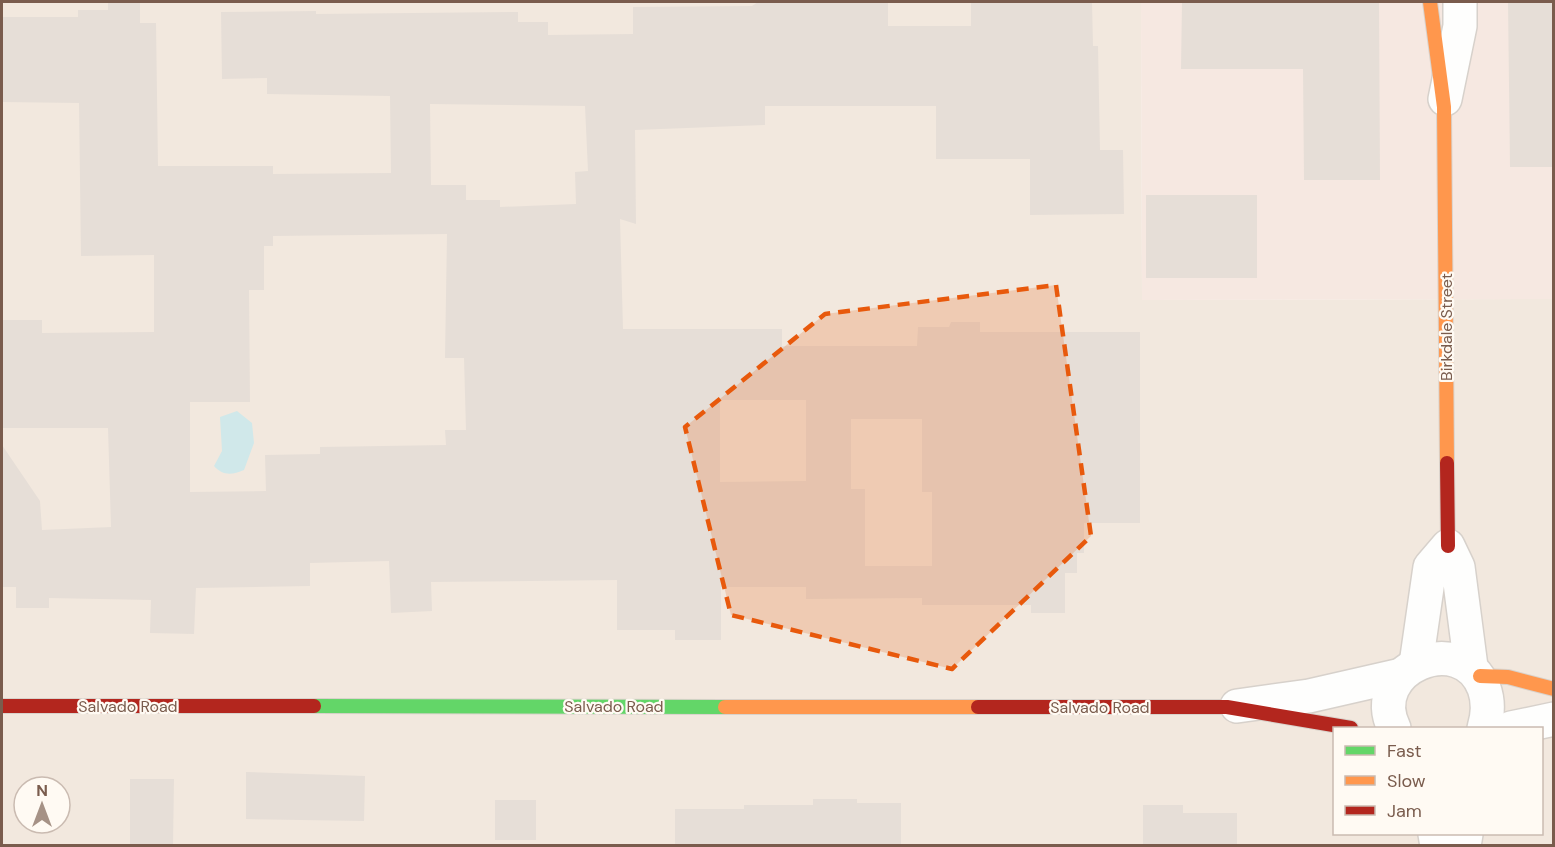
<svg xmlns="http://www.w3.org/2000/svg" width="1555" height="847" viewBox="0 0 1555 847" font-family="'DM Sans',sans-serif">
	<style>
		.residential { fill: #f2e8de; fill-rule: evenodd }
		.commercial { fill: #f6e8e1 }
		.water { fill: #d0e8ea }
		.building { fill: #e6ded7; fill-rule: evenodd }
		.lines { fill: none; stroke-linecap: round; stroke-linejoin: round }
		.street-casing { stroke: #d7d1cb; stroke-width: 36 }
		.fast-casing { stroke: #d9d2cb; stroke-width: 16 }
		.slow-casing { stroke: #d9d2cb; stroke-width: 16 }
		.jam-casing { stroke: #d9d2cb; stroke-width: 16 }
		.street { stroke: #fefefd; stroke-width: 33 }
		.fast { stroke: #63d668; stroke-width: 14 }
		.slow { stroke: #ff974d; stroke-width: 14 }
		.jam { stroke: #b3261e; stroke-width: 14 }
		.marked { fill: #e8590c; fill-opacity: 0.2; stroke: #e8590c; stroke-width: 4.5; stroke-dasharray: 12 8; stroke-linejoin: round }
		.labels { text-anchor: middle; stroke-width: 4.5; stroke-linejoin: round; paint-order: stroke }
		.street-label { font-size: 16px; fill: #7a5c4d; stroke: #fffaf3 }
	</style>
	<rect width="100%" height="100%" fill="#f9f5f0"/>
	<path class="residential" d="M2,2H1141L1142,300L1553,299V845L2,846ZM1334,728H1542V834H1334ZM24,787H60V823H24Z"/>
	<polygon class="commercial" points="1141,2 1553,2 1553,299 1142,300"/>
	<path class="water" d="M237,411L252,423L254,443L244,470C232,475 223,476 214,466L222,451L220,417Z"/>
	<g class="building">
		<path d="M108,2H140V23H156L158,166H273V174L391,173L390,96L267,94V78L222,79L221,12L316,11V14L518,12V22H548V35L633,34V7L752,6L758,2H888V26H971V2H1092L1093,46H1098L1100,150H1123L1124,214L1030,215V159H936V106H765V125L635,130L636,224L620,219L623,329H782V346H917L918,327H949L951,322H980V332H1140V523H1084V553H1077V573H1065V613H1031V605H922V598L806,599V587H721V640H675V630H617V580L431,582L432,611L391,613L389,561L310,563V586L196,588L194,634L150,633L151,600L49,598V608H16V587H2V445L40,501L42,530L111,527L108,428H2V320H42V333L154,332V255L81,256L79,103L2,102V17H78V10H108ZM430,104L585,106L588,171L575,172L576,204L500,207V200H466V185H431ZM447,234L445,358H464L466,430H445L446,445L320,447V454L265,455L266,491L190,492V402H250L249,290H264V246H273V236ZM720,400H806V481L720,482ZM851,419H922V492H932V566H865V489H851Z"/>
		<polygon points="1182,2 1379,2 1380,180 1304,180 1303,69 1181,69"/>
		<polygon points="1508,2 1554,2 1554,167 1510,167"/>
		<rect x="1146" y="195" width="111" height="83"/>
		<polygon points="246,772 365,776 364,821 246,819"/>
		<polygon points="130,779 174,779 173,846 130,846"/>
		<polygon points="813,799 857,799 857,803 901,803 901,846 675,846 675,809 744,809 744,805 813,805"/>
		<rect x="495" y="800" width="41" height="40"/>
		<polygon points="1143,805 1183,805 1183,813 1237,813 1237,846 1143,846"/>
	</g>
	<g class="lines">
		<defs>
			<g id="street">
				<polyline points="1445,99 1460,26 1460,2"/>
				<polyline points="1416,664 1430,567 1448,546 1458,567 1471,667"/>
				<polyline points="1237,706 1309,696 1401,675"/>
				<path d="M1394,728C1365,669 1461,628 1484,688C1489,702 1488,715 1484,728"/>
				<polyline points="1511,728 1554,719"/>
				<polyline points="1435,834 1437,846"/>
				<polyline points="1464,846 1466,834"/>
			</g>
			<polyline id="fast" points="314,706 725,707"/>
			<g id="slow">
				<polyline points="1430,2 1444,107 1447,463"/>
				<polyline points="1480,676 1508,677 1554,689"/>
				<polyline points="725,707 978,707"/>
			</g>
			<g id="jam">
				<polyline points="1447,463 1448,546"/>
				<polyline points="2,706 314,706"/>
				<polyline points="978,707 1227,707 1351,728"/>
			</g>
		</defs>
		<use href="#street" class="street-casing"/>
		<use href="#fast" class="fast-casing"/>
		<use href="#slow" class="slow-casing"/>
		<use href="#jam" class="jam-casing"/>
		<use href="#street" class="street"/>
		<use href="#fast" class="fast"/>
		<use href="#slow" class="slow"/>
		<use href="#jam" class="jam"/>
	</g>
	<path class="marked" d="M1056,285L1091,536L952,669L731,615L685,427L825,314Z"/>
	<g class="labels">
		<g class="street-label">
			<text transform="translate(1446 327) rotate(-90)" y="6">Birkdale Street</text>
			<text x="128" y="712">Salvado Road</text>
			<text x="614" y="712">Salvado Road</text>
			<text x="1100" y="713">Salvado Road</text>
		</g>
	</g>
	<rect width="1555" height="847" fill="none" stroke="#7a5c4d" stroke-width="6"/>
	<rect x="1333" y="727" width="210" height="108" fill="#fffaf3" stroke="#cabbb1" stroke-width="1.5"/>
	<rect x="1345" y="746" width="30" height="9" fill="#63d668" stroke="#cabbb1" stroke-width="1.5"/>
	<text x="1387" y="757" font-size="18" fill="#7a5c4d">Fast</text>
	<rect x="1345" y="776" width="30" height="9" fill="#ff974d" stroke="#cabbb1" stroke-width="1.5"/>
	<text x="1387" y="787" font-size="18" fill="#7a5c4d">Slow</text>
	<rect x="1345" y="806" width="30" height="9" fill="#b3261e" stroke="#cabbb1" stroke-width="1.5"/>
	<text x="1387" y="817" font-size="18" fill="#7a5c4d">Jam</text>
	<g transform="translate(42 805)"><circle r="28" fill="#fffaf3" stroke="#cabbb1" stroke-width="1.5"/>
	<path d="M0-4.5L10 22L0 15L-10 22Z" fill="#a69286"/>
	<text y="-9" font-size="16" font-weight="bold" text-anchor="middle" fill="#7a5c4d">N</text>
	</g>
</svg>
